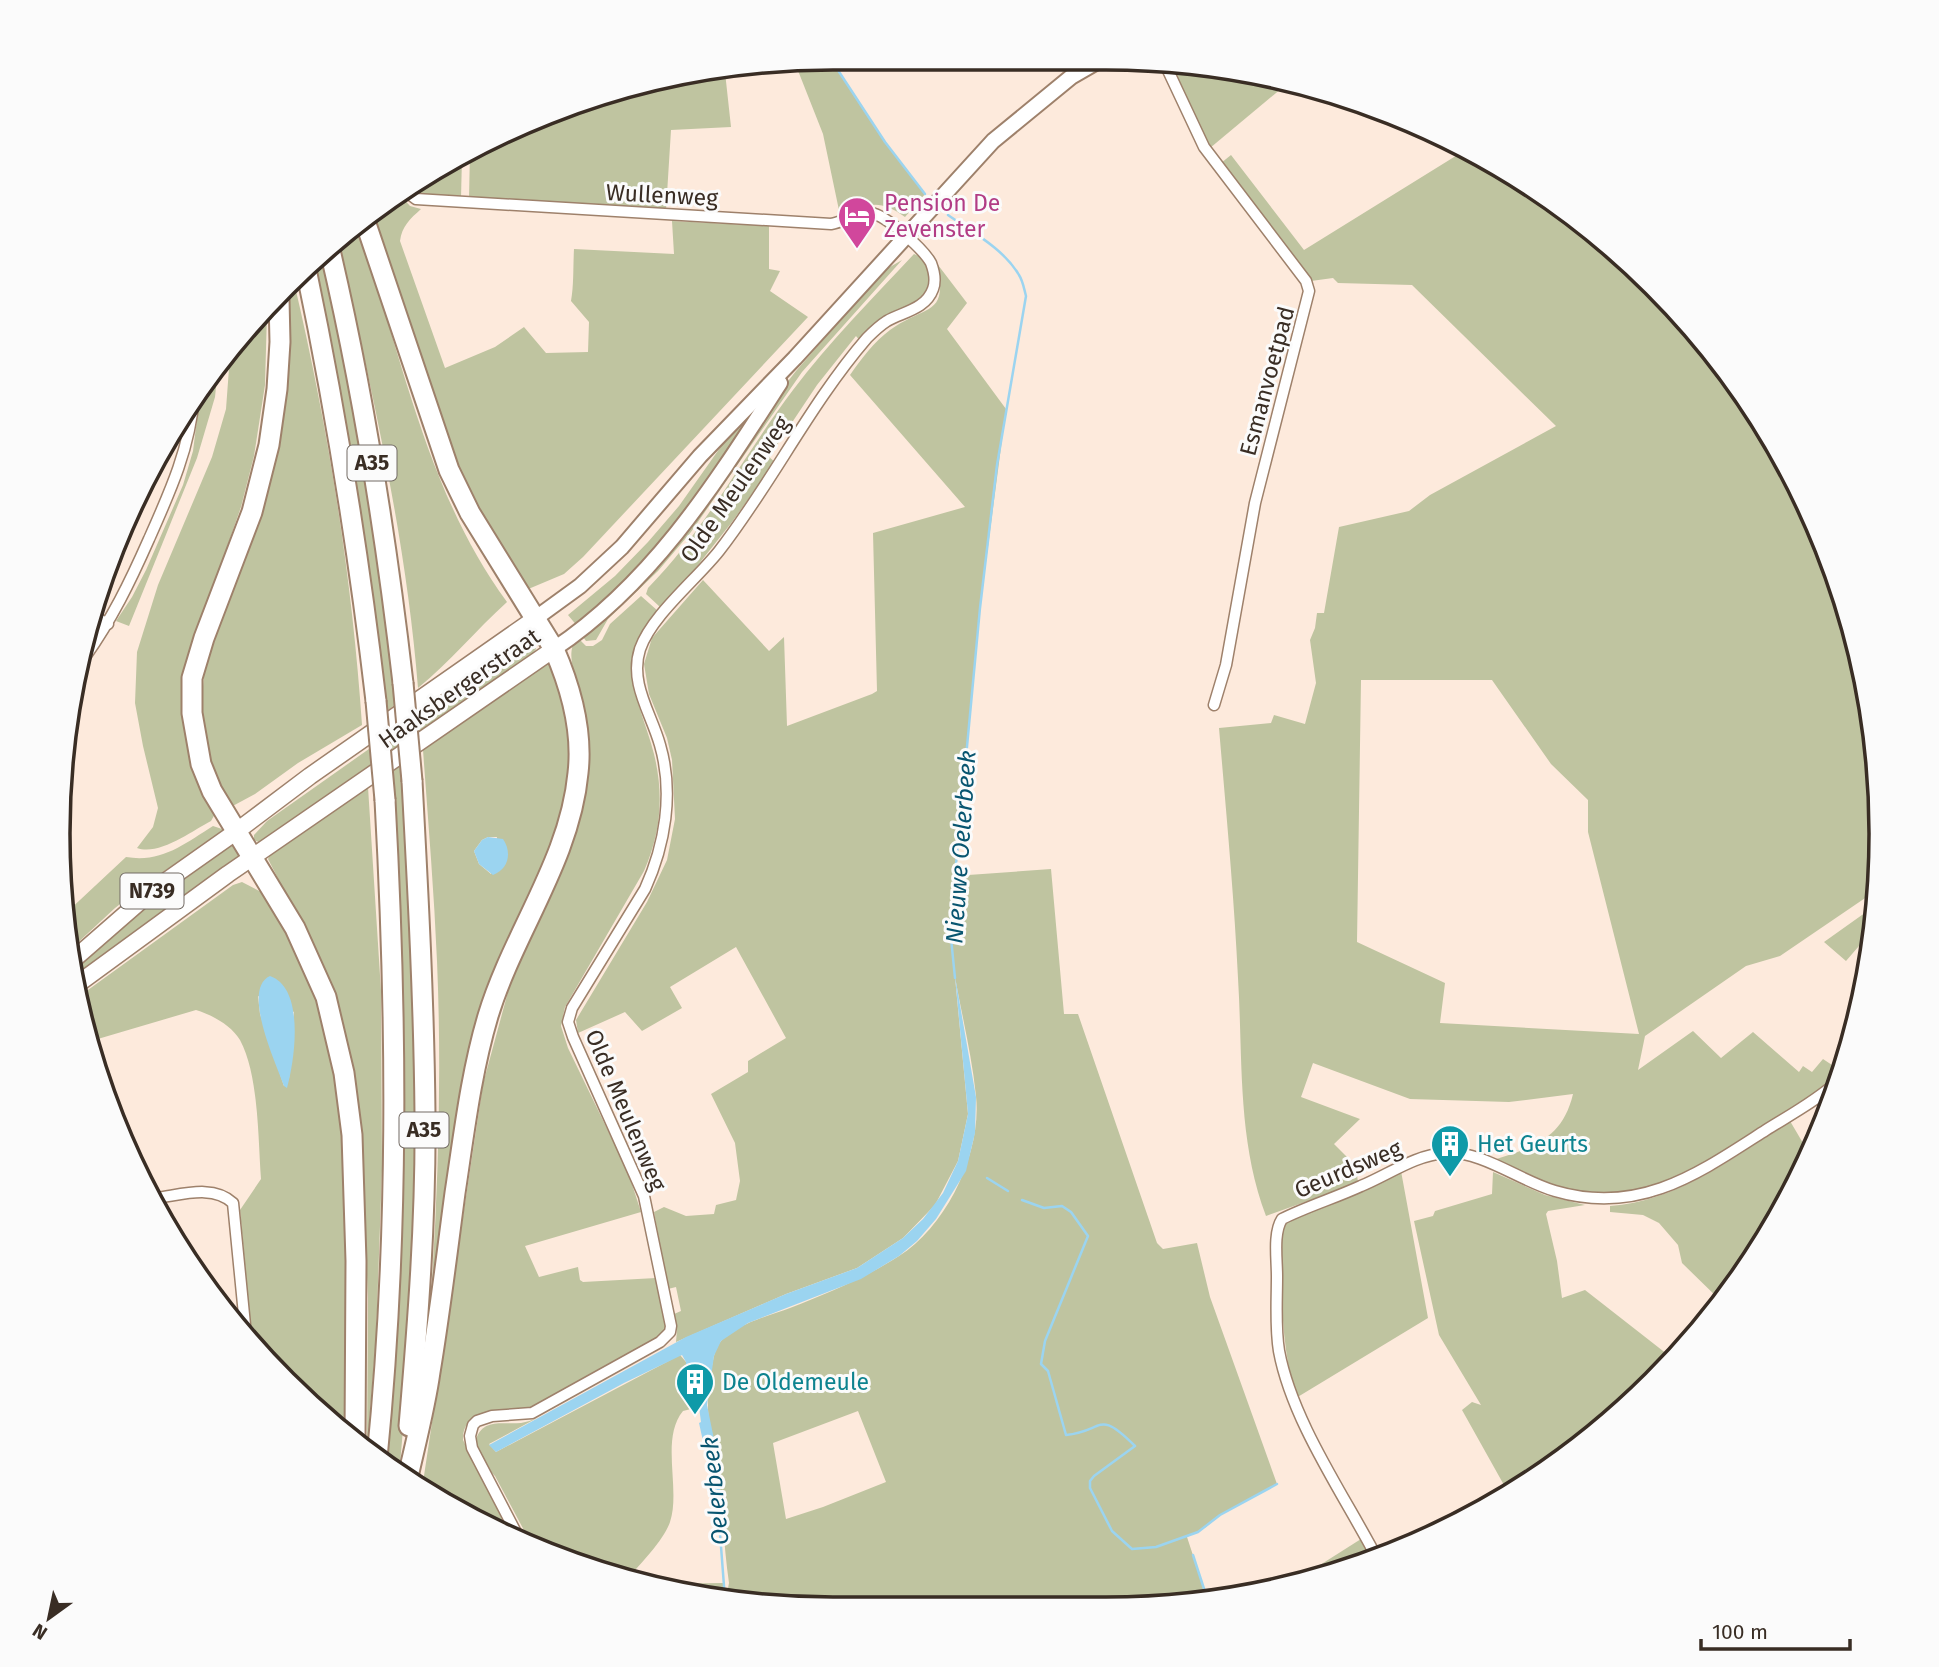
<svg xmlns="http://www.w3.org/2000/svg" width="1939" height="1667" viewBox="0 0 1939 1667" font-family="'Fira Sans',sans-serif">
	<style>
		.green { fill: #bfc4a0; fill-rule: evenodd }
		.water { fill: #9bd4f0 }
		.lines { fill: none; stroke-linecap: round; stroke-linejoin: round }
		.stream { stroke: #9bd4f0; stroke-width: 2.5 }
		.minor-casing { stroke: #9e816b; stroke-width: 13 }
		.secondary-casing { stroke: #9e816b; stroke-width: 18 }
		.primary-casing { stroke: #9e816b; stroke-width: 19 }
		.motorway-casing { stroke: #9e816b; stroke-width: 23 }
		.minor { stroke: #fff; stroke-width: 10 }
		.secondary { stroke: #fff; stroke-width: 14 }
		.primary { stroke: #fff; stroke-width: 16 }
		.motorway { stroke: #fff; stroke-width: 19 }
		.motorway-bridge-casing { stroke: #9e816b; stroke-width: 23; stroke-linecap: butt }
		.motorway-bridge { stroke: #fff; stroke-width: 19 }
		.labels { text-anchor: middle; stroke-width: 6; stroke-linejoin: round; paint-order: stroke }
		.shield { fill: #fbfbfb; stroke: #736b64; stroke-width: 2 }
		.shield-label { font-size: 21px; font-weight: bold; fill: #392d24 }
		.street-label { font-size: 23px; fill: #392d24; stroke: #fbfbfb }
		.hotel-label { font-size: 23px; fill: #b23c85; stroke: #fbfbfb; text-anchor: start }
		.culture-label { font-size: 23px; fill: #0d838f; stroke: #fbfbfb; text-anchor: start }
		.water-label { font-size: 24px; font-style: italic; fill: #085570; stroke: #fbfbfb }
		.rim { fill: none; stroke: #392d24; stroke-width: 3.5 }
	</style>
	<rect width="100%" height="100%" fill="#fdeadc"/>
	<g class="green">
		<path d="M830,58L885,142L925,194L905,217C878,197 867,205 840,215L823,134L795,63Z"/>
		<polygon points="1169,64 1206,64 1288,83 1210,148"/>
		<polygon points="725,72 731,127 671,130 666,210 469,199 470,151 490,138 633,84"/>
		<path d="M1467,149L1578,218L1689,322L1778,446L1840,584L1875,732L1880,884L1877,902L1874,892L1780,956L1746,966L1645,1036L1638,1070L1693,1031L1721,1058L1753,1032L1799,1072L1803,1066L1812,1072L1823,1059L1841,1071L1831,1084L1817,1094L1673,1182L1618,1194H1592L1560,1190L1490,1161C1530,1148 1562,1141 1573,1094L1509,1102L1410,1099L1313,1063L1301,1097L1360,1119L1334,1144L1356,1166L1358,1183L1266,1216C1237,1139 1243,1059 1238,978C1234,895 1226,811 1219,728L1271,723L1274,715L1305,724L1316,683L1310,640L1315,628L1317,613H1324L1339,527L1409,511L1430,495L1556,426L1412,285L1338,283L1333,278L1311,281L1221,163L1231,155L1304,250ZM1361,680H1492L1551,764L1588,800V832L1639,1034L1440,1023L1445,983L1357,942Z"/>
		<polygon points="462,157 461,198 419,196 410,191"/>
		<path d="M402,197L410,206L421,209C410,219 402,226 400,241L445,368L495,347L524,327L546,353L588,352L589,322L571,301C574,284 573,267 574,249L674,254L672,221L769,226V269L780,271L770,291L808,317L583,557L564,574L526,590L460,478L368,219Z"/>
		<path d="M357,227C403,355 425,490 507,602C476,630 450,662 418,688C406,536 371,388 338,239Z"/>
		<polygon points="320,252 348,378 368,491 396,704 383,714 310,265"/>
		<path d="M914,254L923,258L932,271L927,296L860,341L856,336L817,385L769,457L775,462L732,522L664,608L660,607L646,594L648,588C706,529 743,456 793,390C829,342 873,298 914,254Z"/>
		<polygon points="902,260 802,372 691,532 658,571 608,619 596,640 586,641 581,634 609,610 796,371 883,271"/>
		<path d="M935,261L967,303L947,329L1006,409L980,608L954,876L1051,869L1064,1014H1078L1157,1243L1163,1249L1197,1243L1210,1297L1277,1484L1220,1515L1206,1527L1187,1537L1207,1598L1157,1608L833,1609L726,1599L729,1583C723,1541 722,1499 717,1457C715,1440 707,1421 708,1405C708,1394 712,1356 717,1347C728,1326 769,1316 790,1308C828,1293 865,1278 899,1256C947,1226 982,1152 976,1096C972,1056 962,1016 955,977L968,1114L958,1161L935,1205L903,1238L857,1268L786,1294L676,1342L677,1330L674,1314L681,1311L676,1287L668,1289L654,1212L664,1207L686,1216L714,1214L716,1205L736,1200L740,1181L735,1143L711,1094L748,1072V1061L786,1038L736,947L670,987L682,1008L642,1031L625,1012L578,1033L576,1020L647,902L667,860L675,819L672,760L667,738L649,694L644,664L652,638L703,580L769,651L784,637L787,726L872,694L877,691L873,533L965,507L850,375C861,359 874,342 890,330C926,304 951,317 935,261ZM858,1411L886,1482L823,1507L786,1519L773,1443Z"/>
		<path d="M294,282C328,427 352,576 362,725L298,763L255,794L229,808L211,766L201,711L204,674L210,646L249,532L282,296Z"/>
		<path d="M267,313L265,385L254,456L241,507L198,630L191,659L215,814L211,821C192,831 159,856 137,848L153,827L158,808L143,746L135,703L137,652L158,585L212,457L226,409L230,355Z"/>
		<polygon points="218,368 215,397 197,458 129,626 116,621 132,597 146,570 183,485 193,451 201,388"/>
		<polygon points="763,399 668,542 578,627 568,615 615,576 648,542 679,506 734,428"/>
		<path d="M641,596L658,611C651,621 642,632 637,643C624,683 645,717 654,754C664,795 661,832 644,871L565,1007L561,1026L568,1048L628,1172L641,1212L525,1246L539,1277L578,1267L580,1280L583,1282L656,1278L667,1331L657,1340L524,1411C502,1410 462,1408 463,1440L511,1537L422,1489L483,1084L512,977L569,852C588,805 594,759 585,709C581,687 562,657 577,637L586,646H593L602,640L610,624Z"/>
		<polygon points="530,641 535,643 536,649 529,658 263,844 254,840 254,835 267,821 519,643"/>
		<path d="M551,661L568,718L572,764L564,816L498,976L430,1311C438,1194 442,1078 437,961C434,890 428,820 423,750ZM488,837H497L491,874L479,864L474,851L482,840Z"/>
		<path d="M402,764C407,859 416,955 417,1051C418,1192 412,1335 399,1476L385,1464L389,1421L403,1056L398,893L389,773Z"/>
		<polygon points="368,787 381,991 382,1170 376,1338 367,1449 368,1298 362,1161 357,1116 289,900 268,859 270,855"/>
		<path d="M213,826L225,830L151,880L115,908L72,948L65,914L126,857C162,863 184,844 213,826Z"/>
		<polygon points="235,841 245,857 77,975 76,967 149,901"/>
		<path d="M242,882L263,893L274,907L322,1010L344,1118L350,1435L285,1382L252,1342L240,1210L261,1179C258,1140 259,1075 240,1040C231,1025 212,1015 196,1010L91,1041L81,995L233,885ZM258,996L294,1012L289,1079L284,1086L260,1014Z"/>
		<polygon points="1876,905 1870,942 1865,939 1846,961 1824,942"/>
		<path d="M1790,1121L1810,1155L1801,1176L1723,1303L1682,1263L1678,1245L1659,1223L1643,1215L1610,1212V1206C1679,1201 1734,1157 1790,1121Z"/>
		<path d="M1401,1171L1428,1318L1296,1398C1280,1342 1281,1285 1281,1227L1289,1218Z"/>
		<polygon points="1493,1172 1545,1195 1585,1205 1548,1211 1546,1214 1557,1261 1562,1298 1585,1290 1672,1358 1617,1416 1509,1494 1462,1410 1472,1402 1481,1405 1439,1335 1414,1221 1433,1216 1435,1211 1492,1194"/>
		<path d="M680,1355L686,1362V1387L699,1407L683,1411C660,1439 681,1489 670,1522C664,1540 641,1563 628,1578L534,1549L495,1476L481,1462L475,1443C481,1417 502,1425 521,1423C527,1422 532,1420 537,1418L489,1444L496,1452Z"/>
		<polygon points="1361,1539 1373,1560 1355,1568 1323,1574 1320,1565"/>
		<polygon points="723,1583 724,1599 683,1594 647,1584"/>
	</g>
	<g class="water">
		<path d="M488,837L503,839C512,852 509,869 493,875L479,864L474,851L482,840Z"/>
		<path d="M270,976C305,988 295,1059 287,1088L284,1086C276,1063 241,989 270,976Z"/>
		<polygon points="955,976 976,1097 975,1133 966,1171 936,1219 917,1241 899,1256 861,1279 748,1323 721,1341 714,1356 707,1405 717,1454 721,1499 718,1509 699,1423 701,1422 699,1407 686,1386 686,1362 682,1355 624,1383 496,1452 489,1445 686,1337 786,1294 857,1268 903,1238 923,1219 943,1193 958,1161 968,1114"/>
	</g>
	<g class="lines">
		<g class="stream">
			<polyline points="830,58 885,142 925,194"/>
			<path d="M948,215C972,232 1004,249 1019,275C1023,281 1024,289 1026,296L997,465L980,608L950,928L955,978"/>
			<polyline points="987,1178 1008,1191"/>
			<path d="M1022,1200L1044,1208L1062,1206L1071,1212L1088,1236L1045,1341L1041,1364L1048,1371L1066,1435C1105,1431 1097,1408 1135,1446L1094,1476L1090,1481V1488L1112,1531L1132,1549L1156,1547L1198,1532L1220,1515L1277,1484"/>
			<polyline points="718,1507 725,1599"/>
			<polyline points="1193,1555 1207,1598"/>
		</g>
		<defs>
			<g id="minor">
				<polyline points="1165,64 1204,147 1306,281 1309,291 1255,503 1226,665 1214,705"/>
				<path d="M408,193L416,199L831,224C844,222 857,211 871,213C886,215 924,250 931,263C934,271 936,281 933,289C926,309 903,312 887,321C879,326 873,332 867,338C810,404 772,483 719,551C696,580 652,615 640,649C629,683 651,713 660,745C674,793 665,845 645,889L572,1008L568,1022L573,1037L644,1196L671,1326L670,1332L660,1342L532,1413L492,1416L477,1421L473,1425L470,1436L472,1448L521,1542"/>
				<polyline points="95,617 108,624"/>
				<path d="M85,657C112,619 130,582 149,539C170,492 190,448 194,396"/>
				<path d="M156,1198C181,1195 213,1184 233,1203L246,1335"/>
				<path d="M1377,1558C1344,1495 1292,1421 1279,1351C1275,1327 1277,1301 1277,1276C1277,1259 1273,1233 1282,1219C1308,1206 1335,1198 1361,1186C1388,1175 1415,1155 1445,1153C1481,1150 1520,1181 1555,1191C1640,1216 1699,1173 1766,1130C1790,1115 1816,1101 1837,1082"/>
			</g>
			<g id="secondary">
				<polyline points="536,618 580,586 622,547 700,456 795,358 993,141 1071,77 1097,62"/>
				<path d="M554,649C654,582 716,482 780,383"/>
			</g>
			<g id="primary">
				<polyline points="74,959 152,891 237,831 310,776 536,618"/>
				<polyline points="79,983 228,874 554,649"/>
			</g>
			<g id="motorway">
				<path d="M365,221L449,470L470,513L554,649C571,688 583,730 578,773C570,860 513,933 488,1016C471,1073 464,1134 455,1193C447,1253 440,1312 430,1372C425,1408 415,1445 407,1481"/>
				<path d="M329,246C363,390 386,536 403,683"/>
				<path d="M306,269C336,412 359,556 376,701"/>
				<polyline points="279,299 280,342 277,389 269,445 252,512 204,638 192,678 192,713 201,764 212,791 295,928 326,997 344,1073 352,1135 356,1261 355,1439"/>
				<path d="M409,1426C418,1322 426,1218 425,1114C424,1003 418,892 412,781"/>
				<path d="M377,1458C399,1239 397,1019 385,800"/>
			</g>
		</defs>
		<use href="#minor" class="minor-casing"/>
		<use href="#secondary" class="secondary-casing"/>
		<use href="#primary" class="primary-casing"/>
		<use href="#motorway" class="motorway-casing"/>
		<use href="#minor" class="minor"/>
		<use href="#secondary" class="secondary"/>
		<use href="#primary" class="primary"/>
		<use href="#motorway" class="motorway"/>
		<defs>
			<g id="motorway-bridge">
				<polyline points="403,683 412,781"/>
				<polyline points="376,701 385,800"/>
			</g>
		</defs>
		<use href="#motorway-bridge" class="motorway-bridge-casing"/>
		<use href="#motorway-bridge" class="motorway-bridge"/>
	</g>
	<defs>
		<symbol id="hotel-pin" viewBox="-11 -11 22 30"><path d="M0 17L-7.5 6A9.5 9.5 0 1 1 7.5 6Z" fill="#d1479c" stroke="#fbfbfb"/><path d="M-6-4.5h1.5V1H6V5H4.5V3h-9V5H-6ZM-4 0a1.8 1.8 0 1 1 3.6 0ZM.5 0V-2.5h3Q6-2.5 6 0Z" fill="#fff"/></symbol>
		<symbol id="building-pin" viewBox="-11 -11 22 30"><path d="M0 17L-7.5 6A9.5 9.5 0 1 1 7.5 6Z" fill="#0f9aa8" stroke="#fbfbfb"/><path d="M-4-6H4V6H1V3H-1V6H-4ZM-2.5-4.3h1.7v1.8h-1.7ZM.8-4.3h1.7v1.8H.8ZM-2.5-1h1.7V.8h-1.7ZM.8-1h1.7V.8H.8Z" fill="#fff"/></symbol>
	</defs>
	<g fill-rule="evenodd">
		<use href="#hotel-pin" x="835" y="194" width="44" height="60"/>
		<use href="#building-pin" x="1428" y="1122" width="44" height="60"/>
		<use href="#building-pin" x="673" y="1360" width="44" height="60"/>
	</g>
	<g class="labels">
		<g class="shield">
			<rect x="347.5" y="445.5" width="49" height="35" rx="5"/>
			<rect x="120.5" y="873.5" width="63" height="35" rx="5"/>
			<rect x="399.5" y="1112.5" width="49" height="35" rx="5"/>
		</g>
		<g class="shield-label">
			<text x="372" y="470">A35</text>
			<text x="152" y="898">N739</text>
			<text x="424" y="1137">A35</text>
		</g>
		<g class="street-label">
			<text transform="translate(662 195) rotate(3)" y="8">Wullenweg</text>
			<text transform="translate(1267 381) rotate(-75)" y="8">Esmanvoetpad</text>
			<text transform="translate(735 489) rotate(-55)" y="8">Olde Meulenweg</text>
			<text transform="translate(459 688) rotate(-35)" y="8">Haaksbergerstraat</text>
			<text transform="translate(626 1110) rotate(67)" y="8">Olde Meulenweg</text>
			<text transform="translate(1348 1169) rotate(-23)" y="8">Geurdsweg</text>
		</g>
		<g class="hotel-label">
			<text x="884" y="211">Pension De<tspan x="884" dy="26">Zevenster</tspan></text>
		</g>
		<g class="culture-label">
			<text x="1477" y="1152">Het Geurts</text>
			<text x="722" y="1390">De Oldemeule</text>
		</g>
		<g class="water-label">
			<text transform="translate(961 847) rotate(-86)" y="8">Nieuwe Oelerbeek</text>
			<text transform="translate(715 1491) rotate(-96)" y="8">Oelerbeek</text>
		</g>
	</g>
	<path d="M0 0H1939V1667H0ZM833 70H1106A763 763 0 0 1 1869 833V834A763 763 0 0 1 1106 1597H833A763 763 0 0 1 70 834V833A763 763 0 0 1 833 70Z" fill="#fbfbfb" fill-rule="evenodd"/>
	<path class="rim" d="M833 70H1106A763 763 0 0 1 1869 833V834A763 763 0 0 1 1106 1597H833A763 763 0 0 1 70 834V833A763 763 0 0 1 833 70Z"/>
	<g transform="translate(49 1618) rotate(213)" stroke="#fbfbfb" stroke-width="5" paint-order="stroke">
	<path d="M0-5L12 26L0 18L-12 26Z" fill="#392d24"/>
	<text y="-10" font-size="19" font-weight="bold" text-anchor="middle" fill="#392d24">N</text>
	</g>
	<path d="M1701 1639v10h149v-10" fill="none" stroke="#392d24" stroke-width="3.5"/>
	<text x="1712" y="1639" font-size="21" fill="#392d24" stroke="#fbfbfb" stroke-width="5" paint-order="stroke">100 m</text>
</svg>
